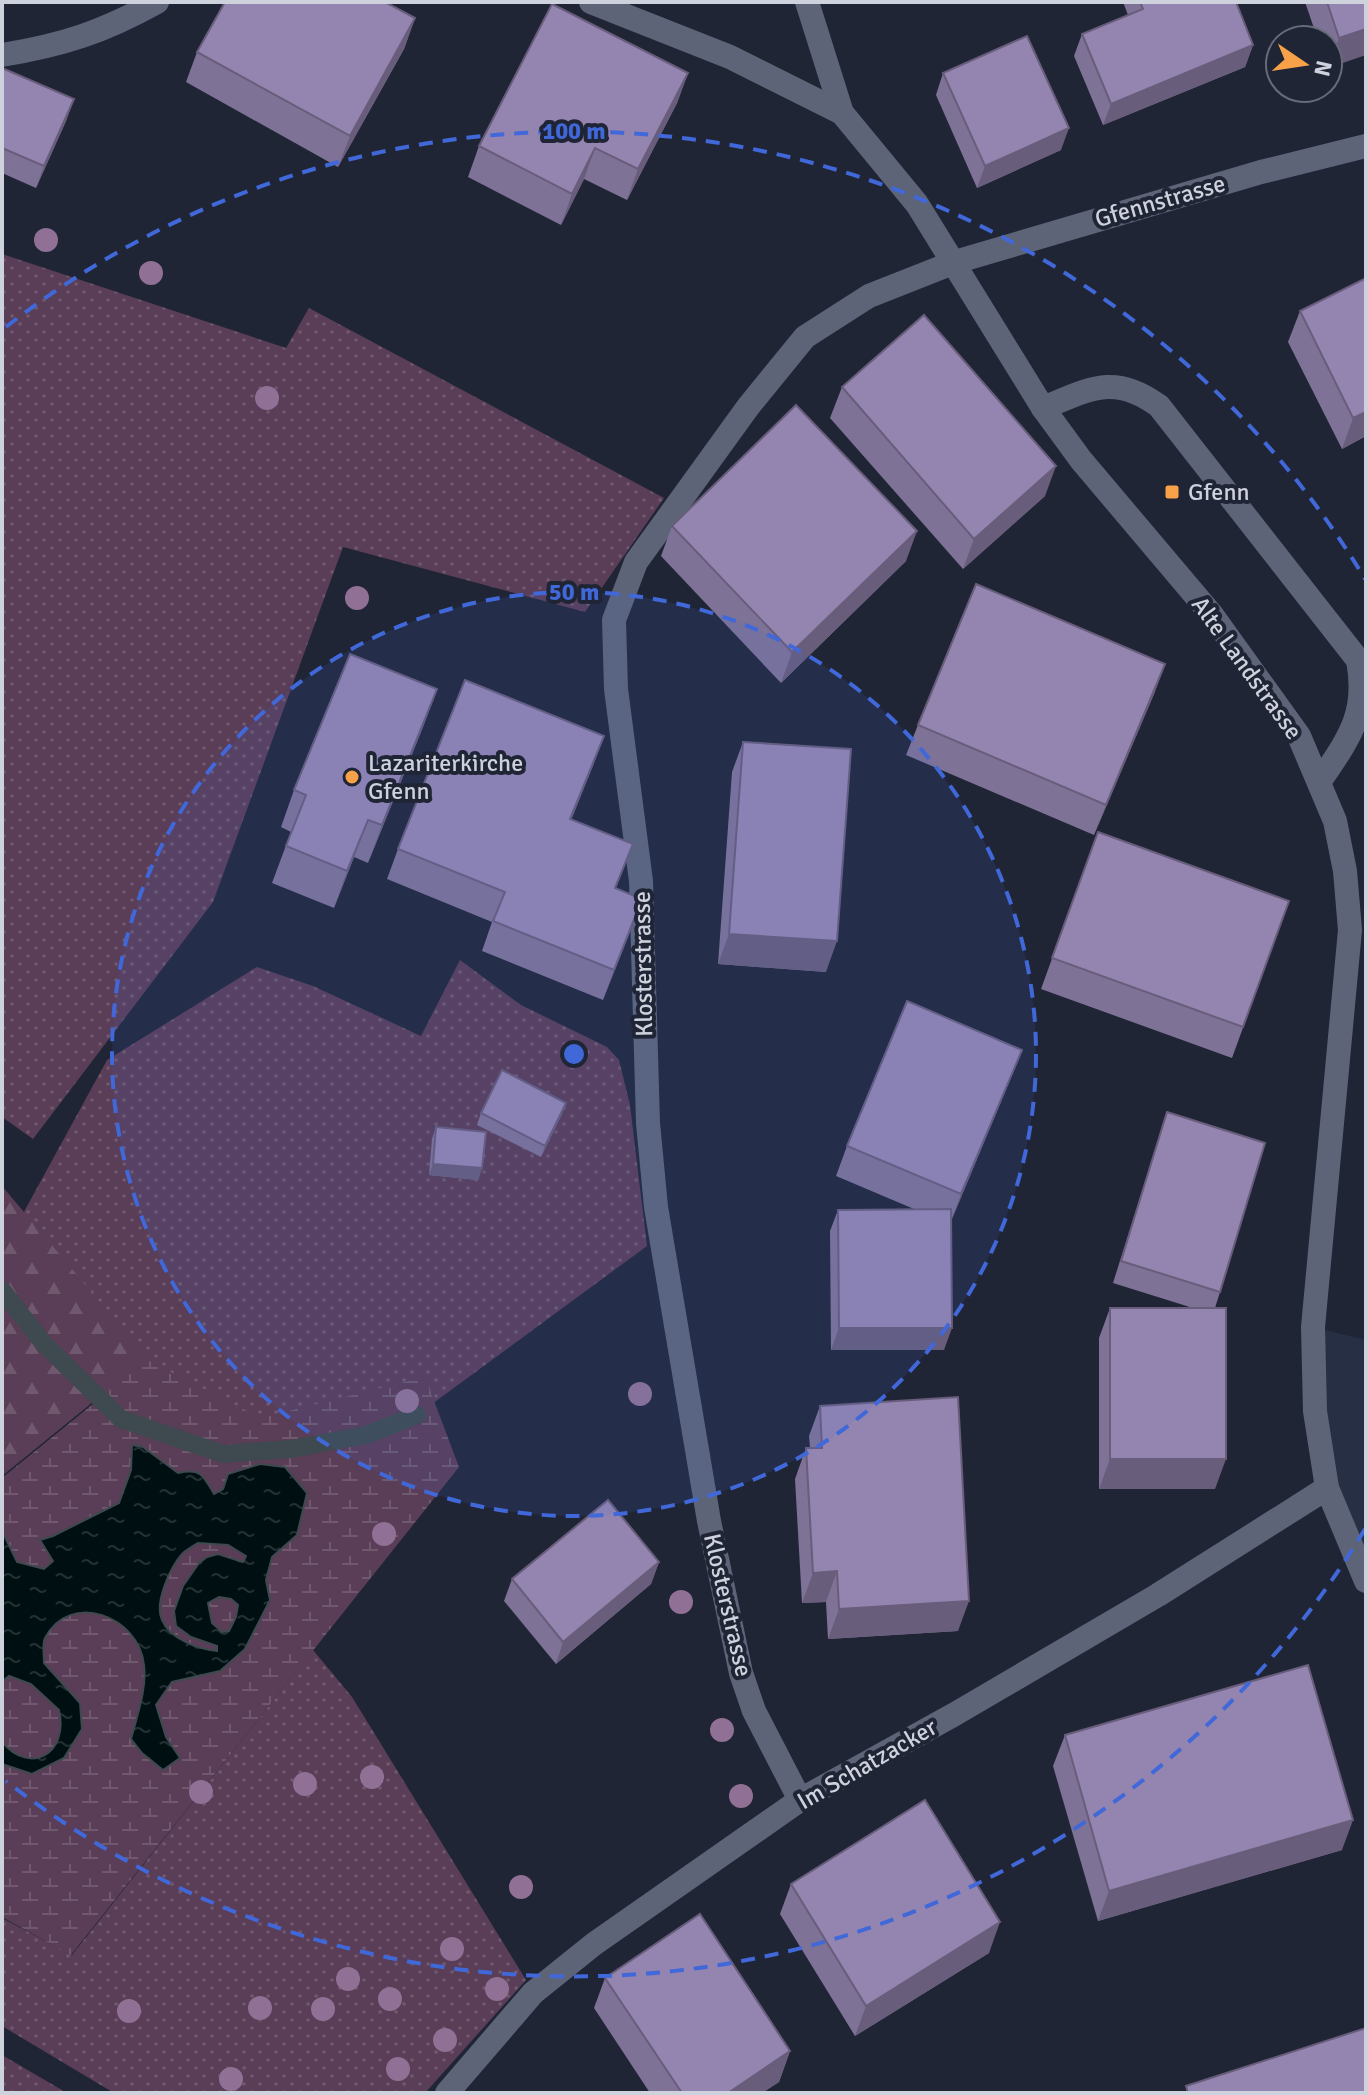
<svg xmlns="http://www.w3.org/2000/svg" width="1368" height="2095" viewBox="0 0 1368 2095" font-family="Signika,sans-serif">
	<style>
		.built { fill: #272f45 }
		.grass { fill: url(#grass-dots) }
		.forest { fill: url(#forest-firs) }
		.wetland { fill: url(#wetland-marsh) }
		.water { fill: url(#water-ripples); stroke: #3e4a4f; stroke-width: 2; fill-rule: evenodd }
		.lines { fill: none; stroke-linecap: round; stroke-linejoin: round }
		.stream { stroke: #3e4a4f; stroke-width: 18 }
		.lane { stroke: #5e6478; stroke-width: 24 }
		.street { stroke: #5e6478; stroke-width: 24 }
		.secondary { stroke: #5e6478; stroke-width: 24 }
		.tree { fill: #907195 }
		.wall { fill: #7f7297 }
		.shaded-wall { fill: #685d7b }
		.building { fill: #9485b0; stroke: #685d7b; stroke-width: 2 }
		.ring { fill: none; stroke: #4068d9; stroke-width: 4; stroke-dasharray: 14 10 }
		.poi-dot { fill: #f7a248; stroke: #202536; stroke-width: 3 }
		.labels { text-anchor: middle; stroke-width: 8; stroke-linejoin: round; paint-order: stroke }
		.street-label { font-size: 24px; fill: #ced2dd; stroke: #202536 }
		.poi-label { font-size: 24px; fill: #ced2dd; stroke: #202536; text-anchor: start }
		.centre { fill: #4068d9; stroke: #202536; stroke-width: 4 }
		.ring-label { font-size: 24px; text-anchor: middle; font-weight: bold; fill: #4068d9; stroke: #202536; stroke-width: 8; stroke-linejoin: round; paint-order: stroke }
	</style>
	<defs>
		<pattern id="grass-dots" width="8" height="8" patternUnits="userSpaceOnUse" patternTransform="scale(2)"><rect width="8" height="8" fill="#5a3d56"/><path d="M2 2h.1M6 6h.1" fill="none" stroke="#70586e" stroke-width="1.8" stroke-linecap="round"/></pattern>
		<pattern id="forest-firs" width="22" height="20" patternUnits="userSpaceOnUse" patternTransform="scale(2)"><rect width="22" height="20" fill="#5a3d56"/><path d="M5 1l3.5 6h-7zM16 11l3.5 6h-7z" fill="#70586e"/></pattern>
		<pattern id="wetland-marsh" width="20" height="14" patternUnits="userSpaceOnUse" patternTransform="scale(2)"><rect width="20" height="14" fill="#5a3d56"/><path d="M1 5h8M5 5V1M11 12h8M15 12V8" fill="none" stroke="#70586e"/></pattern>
		<pattern id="water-ripples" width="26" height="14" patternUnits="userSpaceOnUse" patternTransform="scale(2)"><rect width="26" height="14" fill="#000f12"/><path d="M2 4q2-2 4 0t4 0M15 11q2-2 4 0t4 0" fill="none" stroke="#243134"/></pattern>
	</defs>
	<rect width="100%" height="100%" fill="#202536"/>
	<polygon class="built" points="1313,1327 1366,1340 1366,1581 1327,1488"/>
	<g class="grass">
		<polygon points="2,254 286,348 309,308 664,498 585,612 343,547 213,902 33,1139 2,1117"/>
		<polygon points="460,960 521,1005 607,1047 619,1060 630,1105 647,1246 417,1415 366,1435 121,1419 44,1344 2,1252 107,1060 257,967 313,986 421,1036"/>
		<polygon points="313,1650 352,1697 526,1980 425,2093 114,2093 2,2026 2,1918 72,1955"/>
		<polygon points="2,2055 67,2093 2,2093"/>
	</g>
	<polygon class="forest" points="2,1186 147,1358 2,1476"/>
	<polygon class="wetland" points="147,1360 261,1418 425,1377 459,1467 71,1955 2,1917 2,1478"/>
	<path class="water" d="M132,1445L143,1447L178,1473C201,1468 203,1475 214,1494L223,1489L228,1474L260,1464L285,1467L307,1493L297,1535L272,1557L266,1580L270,1600L245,1649L220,1671L172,1682L156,1705L166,1737L180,1758L163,1770L142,1753L131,1739C137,1716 147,1689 144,1665C139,1616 70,1590 45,1638C42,1644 44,1655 44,1663L80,1703L82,1729L64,1758L32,1774L2,1764V1742C31,1776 69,1753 59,1710L31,1684L9,1676L3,1681L2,1687V1531L17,1562L44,1569L53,1561L40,1540L53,1536L119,1503L131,1470ZM198,1543L228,1545L246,1556L243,1562L218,1554L207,1557L199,1563L183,1586L174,1611L176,1626L191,1637L217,1646V1651C198,1649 170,1639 162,1620C154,1603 170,1568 182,1554C186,1550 193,1546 198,1543ZM219,1597L231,1599L238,1605L236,1617L229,1631L222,1632L212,1623L208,1603Z"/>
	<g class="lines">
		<polyline class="stream" points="2,1290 44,1344 121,1419 223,1454 291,1449 366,1435 417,1415"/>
		<path class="lane" d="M1043,408C1090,389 1114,373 1159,406L1358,660C1368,714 1349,738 1320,781"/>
		<g class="street">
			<polyline points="591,2 730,57 842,113"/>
			<polyline points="807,2 842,113 917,204 1043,408 1081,460 1212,615 1299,736 1335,821 1345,871 1350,930 1313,1327 1315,1411 1327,1488 1366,1581"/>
			<path d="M2,55C63,45 103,32 157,2"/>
			<polyline points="800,1800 754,1711 741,1673 709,1521 656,1207 648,1123 641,881 616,689 614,620 636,562 748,407 805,337 869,296 955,262"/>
			<polyline points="447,2093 533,1993 594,1944 800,1800 955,1714 1158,1595 1327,1488"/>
		</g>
		<polyline class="secondary" points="955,262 1261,172 1366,146"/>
	</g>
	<g class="tree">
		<circle cx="46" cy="240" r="12"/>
		<circle cx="151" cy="273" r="12"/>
		<circle cx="267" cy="398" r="12"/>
		<circle cx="357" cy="598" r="12"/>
		<circle cx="640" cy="1394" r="12"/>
		<circle cx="407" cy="1401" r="12"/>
		<circle cx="384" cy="1534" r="12"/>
		<circle cx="681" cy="1602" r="12"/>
		<circle cx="722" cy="1730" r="12"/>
		<circle cx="372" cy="1777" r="12"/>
		<circle cx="305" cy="1784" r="12"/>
		<circle cx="201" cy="1792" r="12"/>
		<circle cx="741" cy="1796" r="12"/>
		<circle cx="521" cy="1887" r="12"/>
		<circle cx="452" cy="1949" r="12"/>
		<circle cx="348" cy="1979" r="12"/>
		<circle cx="497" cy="1989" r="12"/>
		<circle cx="390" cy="1999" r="12"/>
		<circle cx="260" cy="2008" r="12"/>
		<circle cx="323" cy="2009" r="12"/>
		<circle cx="129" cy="2011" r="12"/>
		<circle cx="445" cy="2040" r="12"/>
		<circle cx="398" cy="2069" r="12"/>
		<circle cx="231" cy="2079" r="12"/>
	</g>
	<g class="wall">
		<polygon points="1123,2 1236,2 1253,45 1245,67 1103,125 1074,56 1082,34 1128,15"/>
		<polygon points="1305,2 1366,2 1328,68 1328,40 1318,40"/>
		<polygon points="415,18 404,49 338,167 186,82 197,52"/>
		<polygon points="2,68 74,99 66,121 36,188 2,173"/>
		<polygon points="688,73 677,103 627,200 584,179 561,225 468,177 479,146"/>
		<polygon points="943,73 1061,150 977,188 936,95"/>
		<polygon points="1300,311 1366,436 1342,449 1288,342"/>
		<polygon points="842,387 1045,496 963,569 830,418"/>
		<polygon points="672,526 906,561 781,683 661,556"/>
		<polygon points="1165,664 1154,694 1094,835 906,755 918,725"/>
		<polygon points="437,689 423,727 368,863 354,857 334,908 272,883 291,832 281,827 294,790"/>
		<polygon points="604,736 571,820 616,889 642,899 603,1000 482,951 492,922 387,879 398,849"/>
		<polygon points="743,742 826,972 718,964 732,772"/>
		<polygon points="1098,832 1289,901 1232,1058 1041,989"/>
		<polygon points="1022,1050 1010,1080 951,1221 944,1350 831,1350 830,1231 838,1210 914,1209 836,1176 847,1146"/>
		<polygon points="1167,1112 1220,1292 1215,1308 1215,1489 1099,1489 1099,1338 1110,1308 1193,1308 1113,1283"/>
		<polygon points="481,1113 562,1114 541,1157 477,1125"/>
		<polygon points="436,1127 482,1168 478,1180 429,1175 432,1139"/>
		<polygon points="820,1406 958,1631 828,1639 826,1602 802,1603 795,1479 806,1448 810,1448 809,1436"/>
		<polygon points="659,1562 651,1584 556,1664 504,1601 512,1579"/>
		<polygon points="1065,1735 1342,1850 1098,1921 1053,1766"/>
		<polygon points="791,1884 989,1953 855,2036 780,1914"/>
		<polygon points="605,1978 790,2051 779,2082 762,2093 650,2093 594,2008"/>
	</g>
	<g class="shaded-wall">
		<polygon points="415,18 404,49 338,167 350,136"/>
		<polygon points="1366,29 1366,55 1328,68 1339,38"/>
		<polygon points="1253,45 1245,67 1103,125 1111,104"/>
		<polygon points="688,73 677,103 627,200 638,169"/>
		<polygon points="74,99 66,121 36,188 44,166"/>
		<polygon points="1069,128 1061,150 977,188 985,166"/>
		<polygon points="595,148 584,179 561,225 572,194"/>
		<polygon points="1366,412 1366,436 1342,449 1353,418"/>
		<polygon points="1056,466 1045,496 963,569 974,539"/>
		<polygon points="917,531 906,561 781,683 792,652"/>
		<polygon points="1165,664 1154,694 1094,835 1106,805"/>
		<polygon points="437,689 423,727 368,863 382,825"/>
		<polygon points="604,736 593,766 559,850 570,819"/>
		<polygon points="368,820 354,857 334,908 347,871"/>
		<polygon points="642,899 631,930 603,1000 614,970"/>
		<polygon points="729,934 837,941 826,972 718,964"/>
		<polygon points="1022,1050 1010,1080 950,1224 961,1194"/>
		<polygon points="566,1103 562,1114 541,1157 545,1146"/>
		<polygon points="433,1164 482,1168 478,1180 429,1175"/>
		<polygon points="839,1328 952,1328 944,1350 831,1350"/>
		<polygon points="1110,1459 1226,1459 1215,1489 1099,1489"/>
		<polygon points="659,1562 651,1584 556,1664 563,1642"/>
		<polygon points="837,1571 826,1602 802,1603 813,1573"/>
		<polygon points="969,1601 958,1631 828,1639 839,1609"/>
		<polygon points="1353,1820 1342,1850 1098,1921 1109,1891"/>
		<polygon points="1000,1922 989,1953 855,2036 866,2006"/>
		<polygon points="790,2051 779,2082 762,2093 728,2093"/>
	</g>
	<g class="building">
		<polygon points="225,2 385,2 415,18 350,136 197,52"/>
		<polygon points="1140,2 1236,2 1253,45 1111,104 1082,34 1143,9"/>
		<polygon points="1327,2 1366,2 1366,29 1339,38"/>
		<polygon points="552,4 688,73 638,169 595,148 572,194 479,146"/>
		<polygon points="1027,36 1069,128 985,166 943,73"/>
		<polygon points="2,68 74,99 44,166 2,148"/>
		<polygon points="1366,278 1366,412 1353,418 1300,311"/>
		<polygon points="924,315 1056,466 974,539 842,387"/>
		<polygon points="796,405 917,531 792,652 672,526"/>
		<polygon points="976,584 1165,664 1106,805 918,725"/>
		<polygon points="350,654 437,689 382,825 368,820 347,871 286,846 306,795 294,790"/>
		<polygon points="465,680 604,736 570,819 633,844 615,888 642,899 614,970 493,921 505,892 398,849"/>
		<polygon points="743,742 851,749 837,941 729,934"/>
		<polygon points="1098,832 1289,901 1243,1027 1052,958"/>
		<polygon points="907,1001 1022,1050 961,1194 847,1146"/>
		<polygon points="502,1070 566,1103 545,1146 481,1113"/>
		<polygon points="1167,1112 1265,1143 1220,1292 1121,1261"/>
		<polygon points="436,1127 486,1132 482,1168 433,1164"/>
		<polygon points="951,1209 952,1328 839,1328 838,1210"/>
		<rect x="1110" y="1308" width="116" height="151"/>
		<polygon points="958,1397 969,1601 839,1609 837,1571 813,1573 806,1448 822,1448 820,1406"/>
		<polygon points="608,1500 659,1562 563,1642 512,1579"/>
		<polygon points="1308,1665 1353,1820 1109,1891 1065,1735"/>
		<polygon points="925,1800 1000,1922 866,2006 791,1884"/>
		<polygon points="700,1914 790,2051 728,2093 682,2093 605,1978"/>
		<polygon points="1366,2028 1366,2093 1188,2093 1186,2086"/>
	</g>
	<circle cx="574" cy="1054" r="462" fill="#4068d9" fill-opacity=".12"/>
	<g class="ring">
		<circle cx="574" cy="1054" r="462"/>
		<path d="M1365 1529A923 923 0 0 1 6 1781M6 327A923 923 0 0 1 1365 579"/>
	</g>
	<g class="poi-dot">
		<rect x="1164" y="484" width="16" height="16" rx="4"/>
		<circle cx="352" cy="777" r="8"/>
	</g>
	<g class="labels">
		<g class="street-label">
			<text transform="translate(1160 201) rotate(-16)" y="8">Gfennstrasse</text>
			<text transform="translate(1247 668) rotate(54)" y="8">Alte Landstrasse</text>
			<text transform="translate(643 964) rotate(-91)" y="8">Klosterstrasse</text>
			<text transform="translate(728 1605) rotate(77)" y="8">Klosterstrasse</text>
			<text transform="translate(867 1764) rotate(-30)" y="8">Im Schatzacker</text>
		</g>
		<g class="poi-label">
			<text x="1188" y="500">Gfenn</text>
			<text x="368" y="771">Lazariterkirche<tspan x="368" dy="28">Gfenn</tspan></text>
		</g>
	</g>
	<circle cx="574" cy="1054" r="12" class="centre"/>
	<g class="ring-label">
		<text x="574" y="139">100 m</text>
		<text x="574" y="600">50 m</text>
	</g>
	<rect width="1368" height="2095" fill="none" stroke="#ced2dd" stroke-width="8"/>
	<g transform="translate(1304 64) rotate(103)"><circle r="38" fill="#202536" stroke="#666a79" stroke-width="2"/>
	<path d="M0-6L14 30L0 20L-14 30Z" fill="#f7a248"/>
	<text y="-12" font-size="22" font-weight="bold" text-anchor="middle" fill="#ced2dd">N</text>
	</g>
</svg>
